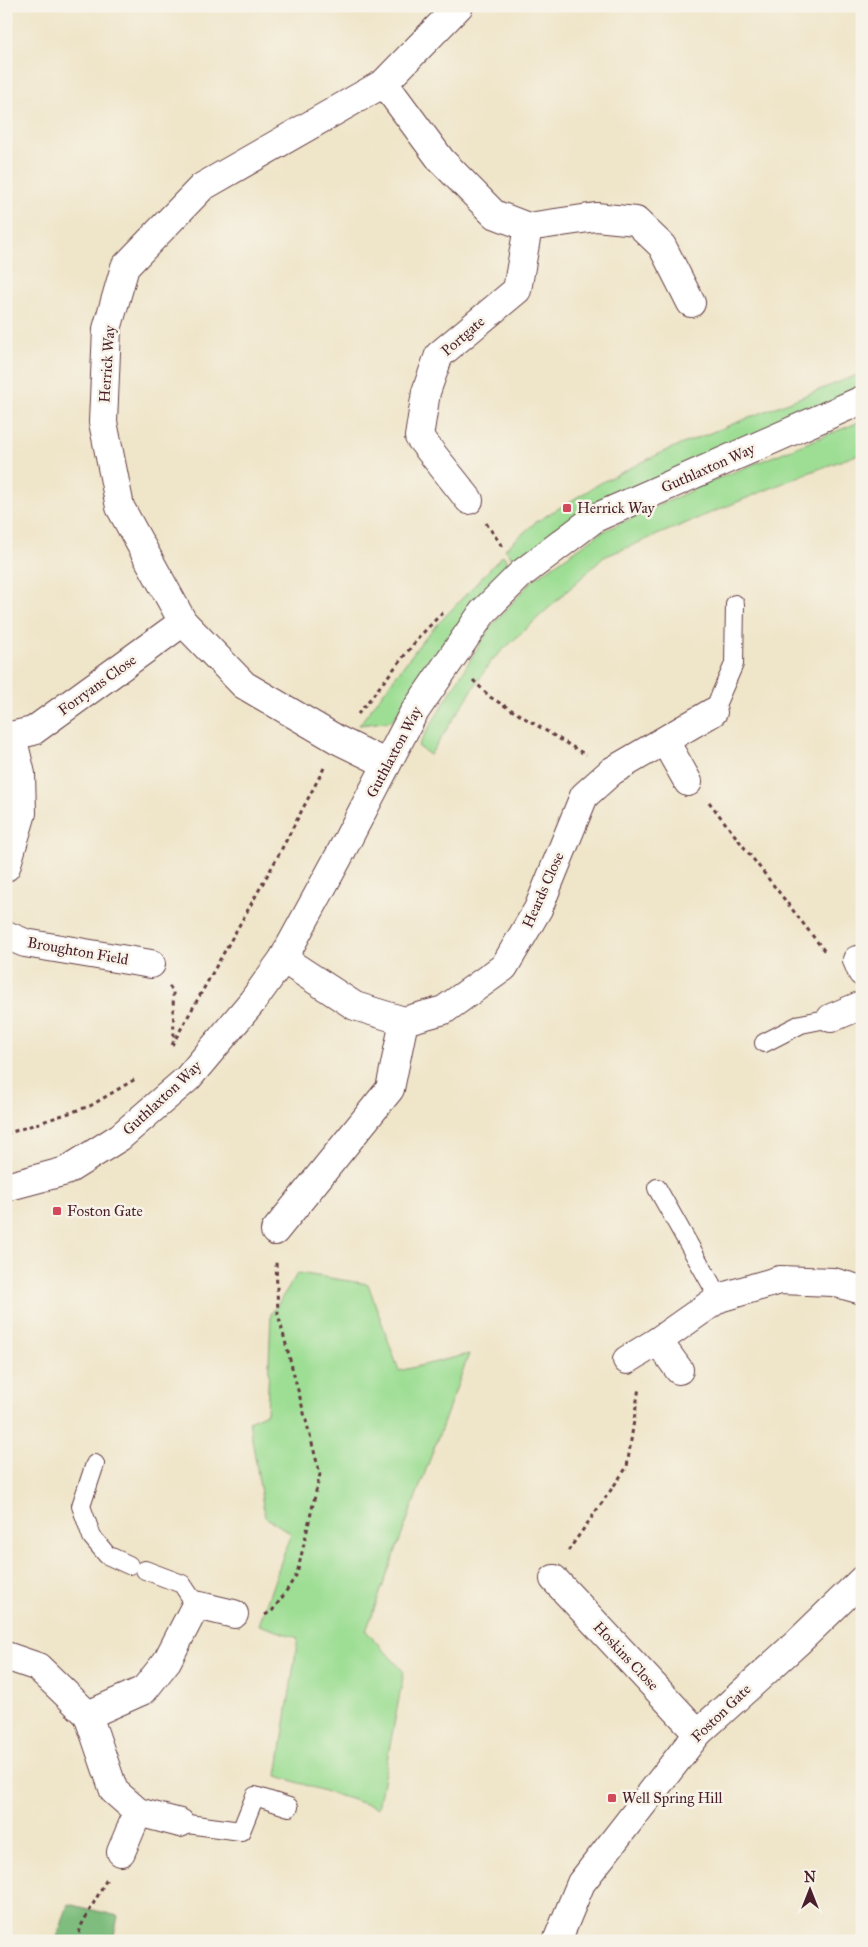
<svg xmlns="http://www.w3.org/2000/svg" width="868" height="1947" viewBox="0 0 868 1947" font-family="'IM FELL Great Primer',serif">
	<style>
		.green { fill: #9ede94; stroke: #747e60 }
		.forest { fill: #7ebd7e; stroke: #646e54 }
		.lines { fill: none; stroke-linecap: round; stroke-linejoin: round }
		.lane-casing { stroke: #633d43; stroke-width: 20 }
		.street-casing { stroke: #633d43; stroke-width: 30 }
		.secondary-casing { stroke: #633d43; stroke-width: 30 }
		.path { stroke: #633d43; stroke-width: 3; stroke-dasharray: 4 4; stroke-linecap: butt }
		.lane { stroke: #fff; stroke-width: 18 }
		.street { stroke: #fff; stroke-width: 28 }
		.secondary { stroke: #fff; stroke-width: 28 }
		.poi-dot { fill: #d1495b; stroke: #f7f3e8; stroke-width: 2 }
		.labels { text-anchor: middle; stroke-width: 5; stroke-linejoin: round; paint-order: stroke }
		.street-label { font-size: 15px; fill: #4a1f2b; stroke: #f7f3e8 }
		.poi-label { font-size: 15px; fill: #4a1f2b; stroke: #f7f3e8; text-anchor: start }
	</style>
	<rect width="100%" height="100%" fill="#f7f3e8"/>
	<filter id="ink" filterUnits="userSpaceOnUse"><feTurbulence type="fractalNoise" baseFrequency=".02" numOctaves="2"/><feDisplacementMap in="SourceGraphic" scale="10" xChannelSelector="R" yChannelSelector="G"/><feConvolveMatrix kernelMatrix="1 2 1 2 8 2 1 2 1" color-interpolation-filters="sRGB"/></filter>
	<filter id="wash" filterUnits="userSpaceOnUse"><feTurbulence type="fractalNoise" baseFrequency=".0096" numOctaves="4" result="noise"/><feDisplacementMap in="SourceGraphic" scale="20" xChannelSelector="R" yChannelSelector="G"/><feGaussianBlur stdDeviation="1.12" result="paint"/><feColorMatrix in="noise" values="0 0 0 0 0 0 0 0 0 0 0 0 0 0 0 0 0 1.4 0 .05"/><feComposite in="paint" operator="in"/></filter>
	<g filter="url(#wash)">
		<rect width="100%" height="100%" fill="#efe5c9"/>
		<g class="green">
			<polygon points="862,373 862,402 707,462 524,572 505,549 536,522 604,481 667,450"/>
			<polygon points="862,421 862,453 805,474 604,557 491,661 430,755 418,746 489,629 533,580 602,532 714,480"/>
			<polygon points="503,555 516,573 480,601 408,696 392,721 359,725 423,640"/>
			<polygon points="298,1273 368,1284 399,1371 469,1354 366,1631 404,1672 378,1808 277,1776 298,1638 259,1625 291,1533 265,1517 249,1421 267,1413 271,1314"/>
		</g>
		<polygon class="forest" points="68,1904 118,1916 113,1941 56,1941"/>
	</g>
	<g filter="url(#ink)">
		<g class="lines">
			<defs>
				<g id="lane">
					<polyline points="713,712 734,664 735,604"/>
					<polyline points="764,1043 801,1024 831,1018"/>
					<polyline points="657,1188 719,1298"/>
					<polyline points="95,1464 81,1506 92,1537 107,1555 129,1565"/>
					<polyline points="145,1570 182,1584 196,1605"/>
					<polyline points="180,1823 241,1831 255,1796 289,1807"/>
				</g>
				<g id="street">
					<polyline points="384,83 441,160 494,214 528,227 596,217 636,221 662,246 691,303"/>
					<polyline points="469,500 419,437 426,392 439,355 517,290 528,227"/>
					<polyline points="6,737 33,731 183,622"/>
					<polyline points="665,741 688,782"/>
					<polyline points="387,764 338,740 244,685 183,622 120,507 103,422 107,329 125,267 202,187 384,83 459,6"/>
					<polyline points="6,867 22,813 21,774 12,736"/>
					<polyline points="6,935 25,943 151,964"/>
					<polyline points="283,959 355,1006 404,1021 444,1010 504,967 538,909 584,796 612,771 713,712"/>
					<polyline points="857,960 862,972"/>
					<polyline points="831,1018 862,1005"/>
					<polyline points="275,1231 390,1089 404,1021"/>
					<polyline points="658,1341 679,1370"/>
					<polyline points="627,1360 658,1341 719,1298 780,1280 833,1282 862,1290"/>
					<polyline points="554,1579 698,1733"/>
					<polyline points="6,1656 38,1667 88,1715 114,1791 138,1812 180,1823"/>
					<polyline points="88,1715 144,1690 167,1661 196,1605 234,1614"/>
					<polyline points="121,1852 138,1812"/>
					<polyline points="557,1941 581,1883 698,1733 797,1643 862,1580"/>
				</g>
				<polyline id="secondary" points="6,1187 66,1171 120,1137 188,1078 252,1002 283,959 338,858 413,714 483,612 521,574 595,518 862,400"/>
			</defs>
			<use href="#lane" class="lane-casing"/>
			<use href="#street" class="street-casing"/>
			<use href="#secondary" class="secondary-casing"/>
			<g class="path">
				<polyline points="486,523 504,549"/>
				<polyline points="473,680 490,697 586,755"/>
				<polyline points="358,714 420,636 443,612"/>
				<polyline points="709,802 826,953"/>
				<polyline points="169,986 173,991 174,1041"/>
				<polyline points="172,1045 277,858 324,768"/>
				<polyline points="6,1134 90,1106 137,1078"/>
				<polyline points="568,1551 627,1467 639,1387"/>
				<polyline points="265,1615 272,1611 283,1596 297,1574 320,1474 278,1314 276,1262"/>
				<polyline points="77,1941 81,1926 107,1879"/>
			</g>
			<use href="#lane" class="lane"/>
			<use href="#street" class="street"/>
			<use href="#secondary" class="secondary"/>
		</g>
	</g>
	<g class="poi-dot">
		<rect x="562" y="503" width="10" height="10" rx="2.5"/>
		<rect x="52" y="1206" width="10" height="10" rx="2.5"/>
		<rect x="607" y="1793" width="10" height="10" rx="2.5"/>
	</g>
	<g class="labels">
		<g class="street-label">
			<text transform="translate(463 336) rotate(-41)" y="5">Portgate</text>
			<text transform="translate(107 364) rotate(-86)" y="5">Herrick Way</text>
			<text transform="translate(708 468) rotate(-24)" y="5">Guthlaxton Way</text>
			<text transform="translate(97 685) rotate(-36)" y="5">Forryans Close</text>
			<text transform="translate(394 752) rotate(-62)" y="5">Guthlaxton Way</text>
			<text transform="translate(543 890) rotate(-66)" y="5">Heards Close</text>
			<text transform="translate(78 951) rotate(10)" y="5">Broughton Field</text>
			<text transform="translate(162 1098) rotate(-43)" y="5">Guthlaxton Way</text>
			<text transform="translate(626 1656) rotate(47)" y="5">Hoskins Close</text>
			<text transform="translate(721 1713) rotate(-44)" y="5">Foston Gate</text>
		</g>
		<g class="poi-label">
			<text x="577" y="513">Herrick Way</text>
			<text x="67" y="1216">Foston Gate</text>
			<text x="622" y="1803">Well Spring Hill</text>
		</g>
	</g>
	<rect width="868" height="1947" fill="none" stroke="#f7f3e8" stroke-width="25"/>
	<g transform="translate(810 1890)" stroke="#f7f3e8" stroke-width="4" paint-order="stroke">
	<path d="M0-4L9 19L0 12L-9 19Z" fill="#4a1f2b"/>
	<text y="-8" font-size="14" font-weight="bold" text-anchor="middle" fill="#4a1f2b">N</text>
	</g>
</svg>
